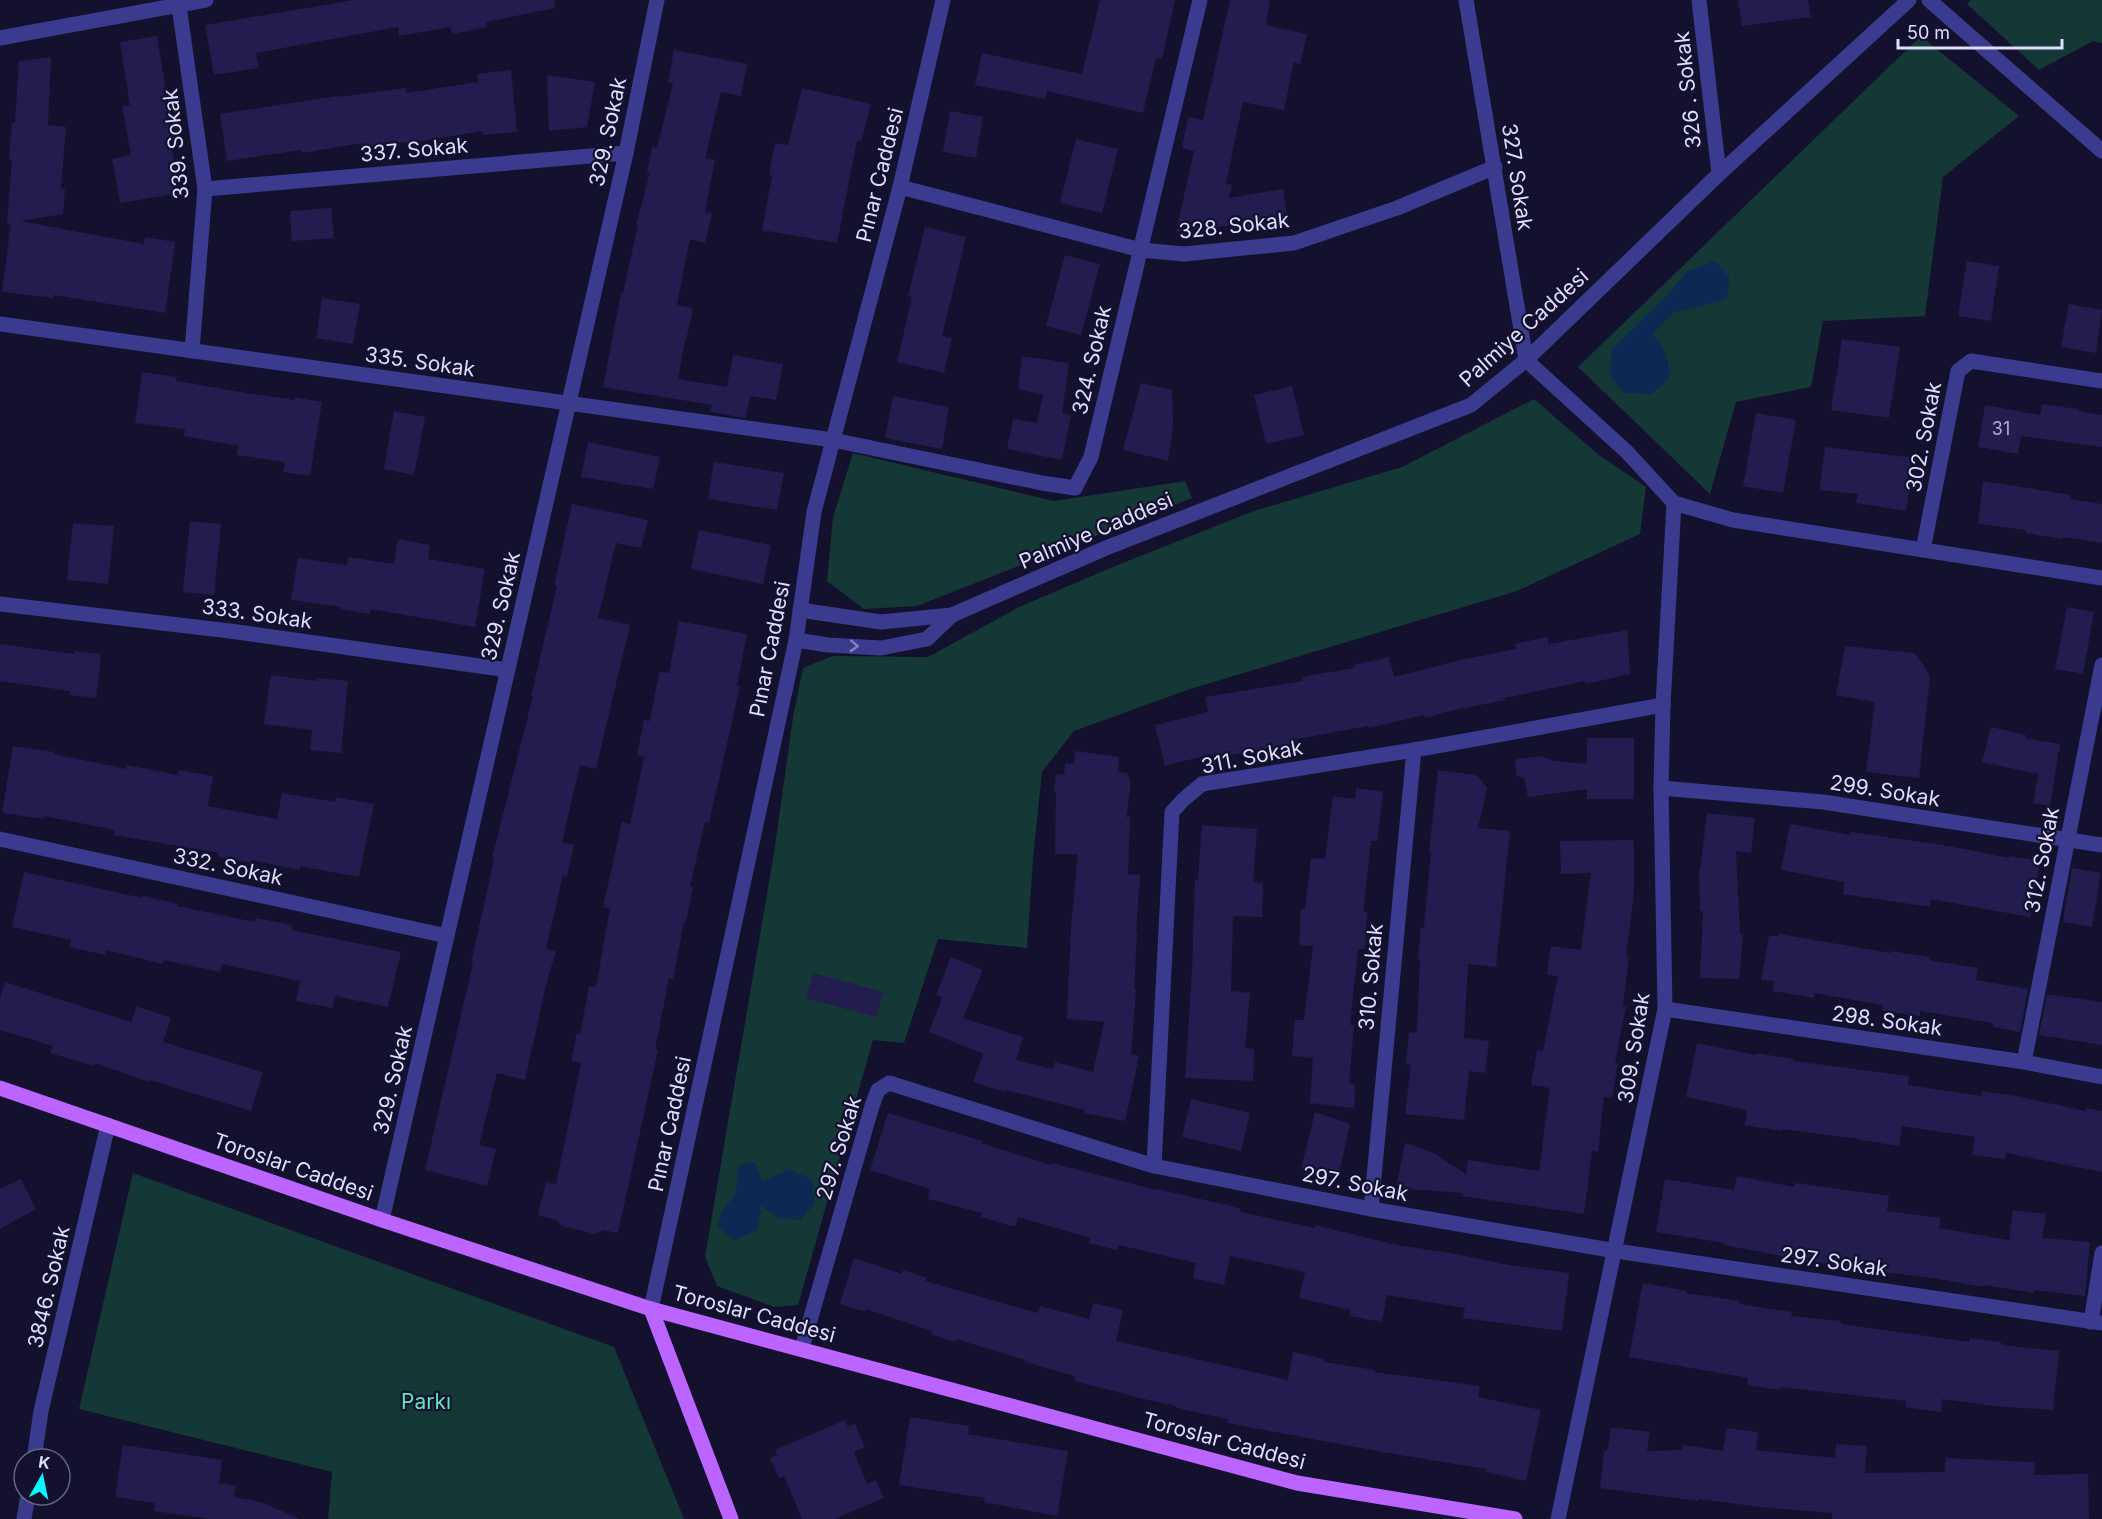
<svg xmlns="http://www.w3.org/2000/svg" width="2102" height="1519" viewBox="0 0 2102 1519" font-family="Inter,sans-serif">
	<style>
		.green { fill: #133835 }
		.water { fill: #0b2952 }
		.building { fill: #231c4f }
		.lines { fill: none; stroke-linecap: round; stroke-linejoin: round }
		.minor { stroke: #3a3b8e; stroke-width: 15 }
		.major { stroke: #bc64ff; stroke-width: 15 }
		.oneway { stroke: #8484c1 }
		.labels { text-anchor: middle; stroke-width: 4.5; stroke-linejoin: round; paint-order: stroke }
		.number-label { font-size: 18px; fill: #b0add3 }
		.street-label { font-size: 21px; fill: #dfddff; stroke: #14112e }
		.park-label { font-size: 21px; fill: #62e6bd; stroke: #14112e }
	</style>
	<rect width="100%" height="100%" fill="#14112e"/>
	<g class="green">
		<polygon points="1971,0 2102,0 2102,43 2093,41 2039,70 1967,4"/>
		<polygon points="1921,36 2019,116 1943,177 1925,316 1823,321 1811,387 1736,402 1710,494 1578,367"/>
		<polygon points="1534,399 1599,455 1646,487 1640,534 1517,591 1190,689 1074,731 1042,772 1033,858 1027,948 938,939 904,1043 873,1040 798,1305 774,1307 717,1286 705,1257 774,853 793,717 803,668 832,656 928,657 1019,607 1115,566 1254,511 1402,467"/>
		<polygon points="853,453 1054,501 1185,481 1192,498 917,606 864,609 827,581 833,517"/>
		<polygon points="133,1173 614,1347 684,1519 328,1519 332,1472 79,1409"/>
	</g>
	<g class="water">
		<path d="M1715,261L1729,277L1727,299L1673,313L1652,335C1667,346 1669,361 1669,379L1652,394L1624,393L1610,376L1612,349L1666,296L1688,271Z"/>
		<polygon points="755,1162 762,1182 789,1169 813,1180 814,1204 800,1220 779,1218 760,1205 761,1213 757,1230 734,1240 718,1226 722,1211 735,1195 739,1165"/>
	</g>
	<g class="building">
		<polygon points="355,0 554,0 555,8 486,22 487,27 452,34 450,27 399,36 398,27 256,53 259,68 214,75 205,25"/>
		<polygon points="1100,0 1175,0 1162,59 1156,58 1143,113 1047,91 1045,99 975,85 982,53 1082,74"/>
		<polygon points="1230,0 1270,0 1266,25 1307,34 1300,64 1294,62 1284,110 1243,102 1226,184 1232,185 1229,198 1283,189 1288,222 1240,230 1239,224 1176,232 1194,151 1182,148 1188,117 1203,120"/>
		<polygon points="1738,0 1808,0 1811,17 1742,26"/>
		<polygon points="157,36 172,129 168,129 180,193 120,203 112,159 131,155 122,106 130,105 120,42"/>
		<polygon points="674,50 747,64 741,96 721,92 705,158 715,160 705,212 712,214 705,243 690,239 677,305 693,308 686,341 685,340 678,379 727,387 733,355 783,364 776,400 750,396 746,418 710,412 712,405 603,387 621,293 623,293 638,225 636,225 650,172 647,172 652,147 657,148 673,83 668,82"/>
		<polygon points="51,57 48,125 66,127 61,188 65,189 63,214 20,221 144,244 145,237 175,242 165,313 54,295 54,298 2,292 11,223 7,224 12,160 9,160 12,122 15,123 19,61"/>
		<polygon points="511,70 517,132 483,135 482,131 428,140 363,147 362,143 302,153 301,150 227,161 220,114 338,96 338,97 406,88 406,93 478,82 477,74"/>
		<polygon points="547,75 595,82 587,127 549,131"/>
		<polygon points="802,88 871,104 861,142 857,141 837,243 762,230 772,176 769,175 775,143 788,145"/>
		<polygon points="950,111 983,117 976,158 943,152"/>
		<polygon points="1076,139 1118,149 1102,213 1060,203"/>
		<polygon points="331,208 334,238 292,241 290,211"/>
		<polygon points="925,227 966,237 942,336 952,338 944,373 897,362 912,297 908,296"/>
		<polygon points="1065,255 1100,264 1081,335 1046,326"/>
		<polygon points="1967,261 1999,266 1991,321 1958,316"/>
		<polygon points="322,298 360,304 353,344 316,338"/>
		<polygon points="2069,304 2102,310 2096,353 2061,347"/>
		<polygon points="1842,339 1900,347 1889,418 1831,410"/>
		<polygon points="1022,356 1069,363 1062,413 1071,415 1062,460 1007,449 1013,419 1037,423 1043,395 1018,389"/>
		<polygon points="142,372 176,377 176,381 247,393 295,400 295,397 322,402 310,476 283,472 285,462 237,455 238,446 184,436 185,429 135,423"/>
		<polygon points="1141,383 1172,390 1173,424 1168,461 1123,450"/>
		<polygon points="1292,386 1304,435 1266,444 1254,395"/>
		<polygon points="893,396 949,407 942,449 885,438"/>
		<polygon points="2042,404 2078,409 2078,411 2102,415 2102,447 2021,436 2018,454 1978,447 1985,405 2040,415"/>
		<polygon points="394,411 425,417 414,475 384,469"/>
		<polygon points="1756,413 1796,420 1783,493 1743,486"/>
		<polygon points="588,442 660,457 653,489 581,477"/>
		<polygon points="1825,447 1914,458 1906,511 1856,503 1858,494 1820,490"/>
		<polygon points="714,462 784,473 777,510 708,499"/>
		<polygon points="1983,481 2071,495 2070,499 2102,504 2102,543 2063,537 2063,539 2026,533 2026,530 1978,524"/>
		<polygon points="572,504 648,520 641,548 616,543 598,618 630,625 596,769 580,765 562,842 574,845 567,876 563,875 546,949 556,951 547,981 525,1080 497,1073 479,1145 496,1149 487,1186 425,1170 473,963 471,963 494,859 492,858 533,696 531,696 557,586 554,585"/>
		<polygon points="190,521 221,524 214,595 183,592"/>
		<polygon points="73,523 114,526 108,584 67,580"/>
		<polygon points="699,530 771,545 763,584 691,569"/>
		<polygon points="398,539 430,545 428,559 485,569 475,627 371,609 370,614 340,609 341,607 291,600 298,558 347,565 348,557 394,564"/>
		<polygon points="2067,607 2094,612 2083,674 2055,669"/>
		<polygon points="679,621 747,634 737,686 740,686 709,823 705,822 690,887 693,887 686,922 684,922 673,979 669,978 655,1050 658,1050 618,1233 603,1230 595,1234 562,1226 556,1220 538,1215 546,1182 556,1184 581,1063 571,1061 577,1033 580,1034 589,986 596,987 610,908 603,907 622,822 630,824 644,757 637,755 644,720 650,721 659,672 669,673"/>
		<polygon points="1627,630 1630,674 1586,684 1585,681 1505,698 1506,700 1454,710 1425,718 1424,715 1369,728 1368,726 1297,739 1298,743 1248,751 1248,752 1216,758 1215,753 1165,766 1155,725 1208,712 1205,697 1303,681 1302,677 1354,668 1354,665 1389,657 1394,677 1465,659 1516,649 1515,644 1547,637 1549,644"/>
		<polygon points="0,644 74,654 74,651 101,654 96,698 70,695 70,691 0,681"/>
		<polygon points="1845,646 1914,653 1923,664 1930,677 1919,778 1866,772 1875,702 1836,695"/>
		<polygon points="271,675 317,681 317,678 348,681 341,753 310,750 312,730 264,724"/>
		<polygon points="1991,727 2026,735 2025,738 2060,744 2050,806 2033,803 2038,774 1982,762"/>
		<polygon points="1587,738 1634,738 1634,799 1587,799 1587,789 1528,797 1524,778 1517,776 1515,759 1541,756 1554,761 1587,764"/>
		<polygon points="13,746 54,752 53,754 127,769 127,765 178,775 179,770 213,776 208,806 277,819 282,793 335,802 336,797 374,804 359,877 300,866 300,870 252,860 251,863 218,857 219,853 114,835 115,830 44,816 43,819 2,813"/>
		<polygon points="1075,751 1119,757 1118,772 1127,773 1131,783 1126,817 1130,817 1128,874 1140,875 1136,932 1137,932 1134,989 1136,990 1131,1054 1139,1056 1125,1121 1085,1113 1085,1110 1006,1090 1005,1092 973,1082 983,1054 929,1032 942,998 936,995 951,957 983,970 963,1018 1023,1037 1016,1060 1053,1069 1055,1062 1093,1072 1104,1022 1067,1019 1071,928 1078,854 1055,854 1056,792 1054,792 1056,774 1064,775 1065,763 1074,764"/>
		<polygon points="1438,770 1477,775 1487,788 1478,828 1510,831 1496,967 1468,964 1464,1038 1489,1041 1485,1073 1469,1071 1464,1120 1405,1114 1411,1065 1406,1064 1409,1032 1417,1033 1420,959 1418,959 1421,927 1424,928 1431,852 1429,852"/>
		<polygon points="1356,788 1383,792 1377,841 1371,841 1363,912 1367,912 1365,949 1358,949 1350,1025 1354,1025 1349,1083 1355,1084 1354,1108 1310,1103 1313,1058 1292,1056 1295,1020 1304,1020 1313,946 1299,945 1301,909 1305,909 1311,858 1325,859 1333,796 1355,799"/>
		<polygon points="1707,813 1755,818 1751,853 1736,851 1740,934 1743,935 1739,979 1700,978 1703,911 1700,911 1699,870 1700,870"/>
		<polygon points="1790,824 1851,835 1851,832 1949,846 2009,858 2009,856 2040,861 2030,917 1931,899 1930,907 1843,894 1844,882 1781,870"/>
		<polygon points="1202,825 1257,829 1253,882 1263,883 1262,917 1233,916 1231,991 1250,993 1245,1048 1254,1049 1253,1081 1185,1078 1192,971 1195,880 1198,880"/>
		<polygon points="1634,840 1634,894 1626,956 1629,957 1623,1006 1626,1007 1615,1063 1618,1063 1612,1098 1604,1097 1598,1152 1592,1151 1584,1214 1462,1196 1463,1193 1396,1188 1405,1143 1434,1153 1466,1174 1468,1160 1539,1171 1550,1088 1531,1085 1537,1050 1543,1051 1558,976 1547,975 1551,946 1581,950 1591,873 1561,874 1560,841"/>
		<polygon points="2072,868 2101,873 2092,927 2063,922"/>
		<polygon points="24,872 142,898 143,896 178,904 177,906 255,922 256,918 292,925 291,930 401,952 388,1007 335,996 332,1008 296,1001 300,981 222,964 220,972 164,960 163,964 106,950 105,955 69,947 71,940 12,927"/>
		<polygon points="1779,934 1891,953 1891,951 1929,957 1929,960 1978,968 1976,980 2028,989 2020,1032 1993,1027 1993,1023 1920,1011 1920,1016 1882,1011 1883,1005 1814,993 1814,998 1773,991 1774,981 1761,980 1769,936 1778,936"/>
		<polygon points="813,973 883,992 876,1017 806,998"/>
		<polygon points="5,982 131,1022 137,1006 171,1018 163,1042 263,1072 251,1111 150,1080 149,1082 95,1063 94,1066 50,1053 53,1046 0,1030 0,998"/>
		<polygon points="2047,994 2102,1002 2102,1045 2039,1035"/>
		<polygon points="1697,1043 1756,1055 1756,1053 1793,1059 1793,1061 1909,1076 1908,1085 1981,1096 1982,1091 2015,1096 2086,1111 2086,1108 2102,1111 2102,1172 2006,1153 2005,1159 1972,1155 1975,1137 1902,1126 1899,1146 1860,1140 1860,1139 1782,1129 1782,1131 1745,1125 1747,1110 1686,1097"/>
		<polygon points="1191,1099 1250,1113 1241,1151 1182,1137"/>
		<polygon points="1315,1112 1350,1124 1338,1177 1301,1169"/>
		<polygon points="888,1113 982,1141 981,1143 1051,1165 1052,1163 1157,1190 1157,1189 1240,1208 1240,1212 1315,1228 1315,1225 1397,1245 1451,1253 1509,1265 1569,1273 1562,1331 1463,1318 1465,1308 1387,1295 1382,1322 1350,1316 1351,1310 1299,1298 1305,1272 1230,1256 1224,1285 1193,1278 1196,1263 1119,1245 1117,1250 1089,1243 1090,1238 1018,1217 1015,1227 981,1217 982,1213 928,1199 930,1189 870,1170"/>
		<polygon points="1737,1176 1795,1187 1795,1183 1889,1196 1887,1211 1941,1218 1939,1228 2009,1240 2013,1210 2046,1214 2042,1238 2090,1242 2085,1296 2034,1290 2034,1293 1984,1285 1983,1287 1932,1278 1841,1267 1724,1245 1725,1243 1656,1232 1665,1179 1734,1190"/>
		<polygon points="21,1179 36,1209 0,1229 0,1189"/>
		<polygon points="854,1258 902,1274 903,1270 927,1278 925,1281 1038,1313 1040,1306 1089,1319 1093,1303 1123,1310 1116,1341 1288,1380 1293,1352 1325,1359 1324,1362 1375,1370 1374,1372 1480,1386 1478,1397 1541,1410 1526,1481 1486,1472 1486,1469 1382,1452 1227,1423 1228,1419 1176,1408 1176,1406 1126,1395 1126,1394 1074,1381 1075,1376 1025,1362 1025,1360 956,1339 955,1342 931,1334 932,1331 866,1309 865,1312 840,1304"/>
		<polygon points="1643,1283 1686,1291 1686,1293 1740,1301 1739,1304 1792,1312 1791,1316 1841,1321 1841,1324 1969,1342 1969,1338 2001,1342 2001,1345 2059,1351 2053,1410 1993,1406 1942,1399 1941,1412 1905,1407 1906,1401 1780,1387 1780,1390 1747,1385 1748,1378 1629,1357"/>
		<polygon points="910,1417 969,1426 968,1434 1068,1451 1057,1516 984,1502 985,1498 899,1485"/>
		<polygon points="845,1420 848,1427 855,1424 865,1447 854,1452 867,1484 876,1480 884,1498 835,1519 802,1519 784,1476 779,1478 770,1458 777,1455 775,1450"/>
		<polygon points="1611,1427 1650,1432 1647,1451 1682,1450 1683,1445 1723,1451 1727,1428 1758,1432 1756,1450 1835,1458 1836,1444 1867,1446 1865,1473 1945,1472 1946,1458 2035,1462 2034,1475 2088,1474 2089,1519 1832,1519 1832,1513 1760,1507 1698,1499 1698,1501 1600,1488 1604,1452 1608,1449"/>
		<polygon points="123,1445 222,1460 219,1483 236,1486 234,1497 261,1502 300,1519 211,1519 154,1511 155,1503 115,1497"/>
	</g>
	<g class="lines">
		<g class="minor">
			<polyline points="1466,0 1526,360 1627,452 1674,503 1733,520 2102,578"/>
			<polyline points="1699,0 1719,174"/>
			<polyline points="1929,0 2102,151"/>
			<polyline points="179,6 205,189 192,351"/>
			<polyline points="0,38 206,0"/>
			<polyline points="900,187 1141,250 1184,254 1294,243 1397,208 1495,167"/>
			<polyline points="205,189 626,153"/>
			<polyline points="0,324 833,440 1042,483 1075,488 1091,457 1200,0"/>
			<polyline points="1923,550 1958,371 1971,361 2102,381"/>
			<polyline points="0,604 230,631 508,670"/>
			<polyline points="800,610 881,622 952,615 1106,548 1471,405 1526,360 1719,174 1909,0"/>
			<polyline points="796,640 828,645 881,648 927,639 952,615"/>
			<polyline points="1661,788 1823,802 2102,845"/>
			<polyline points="0,839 447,936"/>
			<polyline points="1665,1009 2024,1062 2102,1077"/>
			<polyline points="2024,1062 2102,665"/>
			<polyline points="1154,1166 1172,812 1183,800 1202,784 1414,750 1663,705"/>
			<polyline points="1371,1209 1414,750"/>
			<polyline points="382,1220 626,153 657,0"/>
			<polyline points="651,1309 796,640 814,512 900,187 943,0"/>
			<polyline points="2091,1322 2102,1253"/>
			<polyline points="802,1348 872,1106 878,1090 889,1083 1154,1166 1371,1209 1616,1251 2102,1323"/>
			<polyline points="34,1459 41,1411 108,1125"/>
			<polyline points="24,1519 28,1495"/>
			<polyline points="1558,1519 1665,1009 1661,788 1663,705 1674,503"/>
		</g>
		<g class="major">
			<polyline points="0,1088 382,1220 651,1309 1297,1483 1515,1519"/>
			<polyline points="651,1309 731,1519"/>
		</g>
	</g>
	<defs><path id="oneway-chevron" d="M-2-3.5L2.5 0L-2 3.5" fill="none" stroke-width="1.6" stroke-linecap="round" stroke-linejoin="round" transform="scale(1.5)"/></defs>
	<use class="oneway" href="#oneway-chevron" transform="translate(854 646) rotate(3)"/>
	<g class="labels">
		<g class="number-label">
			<text x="2001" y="435">31</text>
		</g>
		<g class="street-label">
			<text transform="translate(1688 90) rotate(-96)" y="7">326 . Sokak</text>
			<text transform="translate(608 132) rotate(-78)" y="7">329. Sokak</text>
			<text transform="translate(176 144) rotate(-96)" y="7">339. Sokak</text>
			<text transform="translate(414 150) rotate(-5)" y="7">337. Sokak</text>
			<text transform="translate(880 175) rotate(-76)" y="7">Pınar Caddesi</text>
			<text transform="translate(1517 177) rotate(81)" y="7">327. Sokak</text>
			<text transform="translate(1234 226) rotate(-6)" y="7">328. Sokak</text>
			<text transform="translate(1524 328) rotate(-42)" y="7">Palmiye Caddesi</text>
			<text transform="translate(1092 360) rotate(-77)" y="7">324. Sokak</text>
			<text transform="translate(420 362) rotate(8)" y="7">335. Sokak</text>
			<text transform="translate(1924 437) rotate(-79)" y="7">302. Sokak</text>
			<text transform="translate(1096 531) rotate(-23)" y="7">Palmiye Caddesi</text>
			<text transform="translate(501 606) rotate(-77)" y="7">329. Sokak</text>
			<text transform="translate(257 614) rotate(8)" y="7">333. Sokak</text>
			<text transform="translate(770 649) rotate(-79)" y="7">Pınar Caddesi</text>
			<text transform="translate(1252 757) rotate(-11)" y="7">311. Sokak</text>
			<text transform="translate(1885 791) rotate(9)" y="7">299. Sokak</text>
			<text transform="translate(2042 860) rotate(-79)" y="7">312. Sokak</text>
			<text transform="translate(228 867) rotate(12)" y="7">332. Sokak</text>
			<text transform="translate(1371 977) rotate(-85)" y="7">310. Sokak</text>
			<text transform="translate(1887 1021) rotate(8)" y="7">298. Sokak</text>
			<text transform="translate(1634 1048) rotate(-81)" y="7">309. Sokak</text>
			<text transform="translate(393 1080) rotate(-77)" y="7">329. Sokak</text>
			<text transform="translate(670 1124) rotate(-78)" y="7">Pınar Caddesi</text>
			<text transform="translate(839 1148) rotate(-73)" y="7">297. Sokak</text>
			<text transform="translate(293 1167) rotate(19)" y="7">Toroslar Caddesi</text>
			<text transform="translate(1355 1184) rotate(11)" y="7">297. Sokak</text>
			<text transform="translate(1834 1262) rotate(8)" y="7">297. Sokak</text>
			<text transform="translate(49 1287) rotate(-77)" y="7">3846. Sokak</text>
			<text transform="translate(754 1314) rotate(15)" y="7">Toroslar Caddesi</text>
			<text transform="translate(1224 1441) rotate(15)" y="7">Toroslar Caddesi</text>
		</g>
		<g class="park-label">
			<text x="426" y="1409">Parkı</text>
		</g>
	</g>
	<g transform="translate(42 1477) rotate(9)"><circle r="28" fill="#14112e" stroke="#656382" stroke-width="1.5"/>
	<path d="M0-4.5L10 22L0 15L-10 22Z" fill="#09f5ff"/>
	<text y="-9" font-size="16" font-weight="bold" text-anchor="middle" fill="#dfddff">K</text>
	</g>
	<path d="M1898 39v9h164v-9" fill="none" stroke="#dfddff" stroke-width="3"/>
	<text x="1907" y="39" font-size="18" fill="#dfddff" stroke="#14112e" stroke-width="4.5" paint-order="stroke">50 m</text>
</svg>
